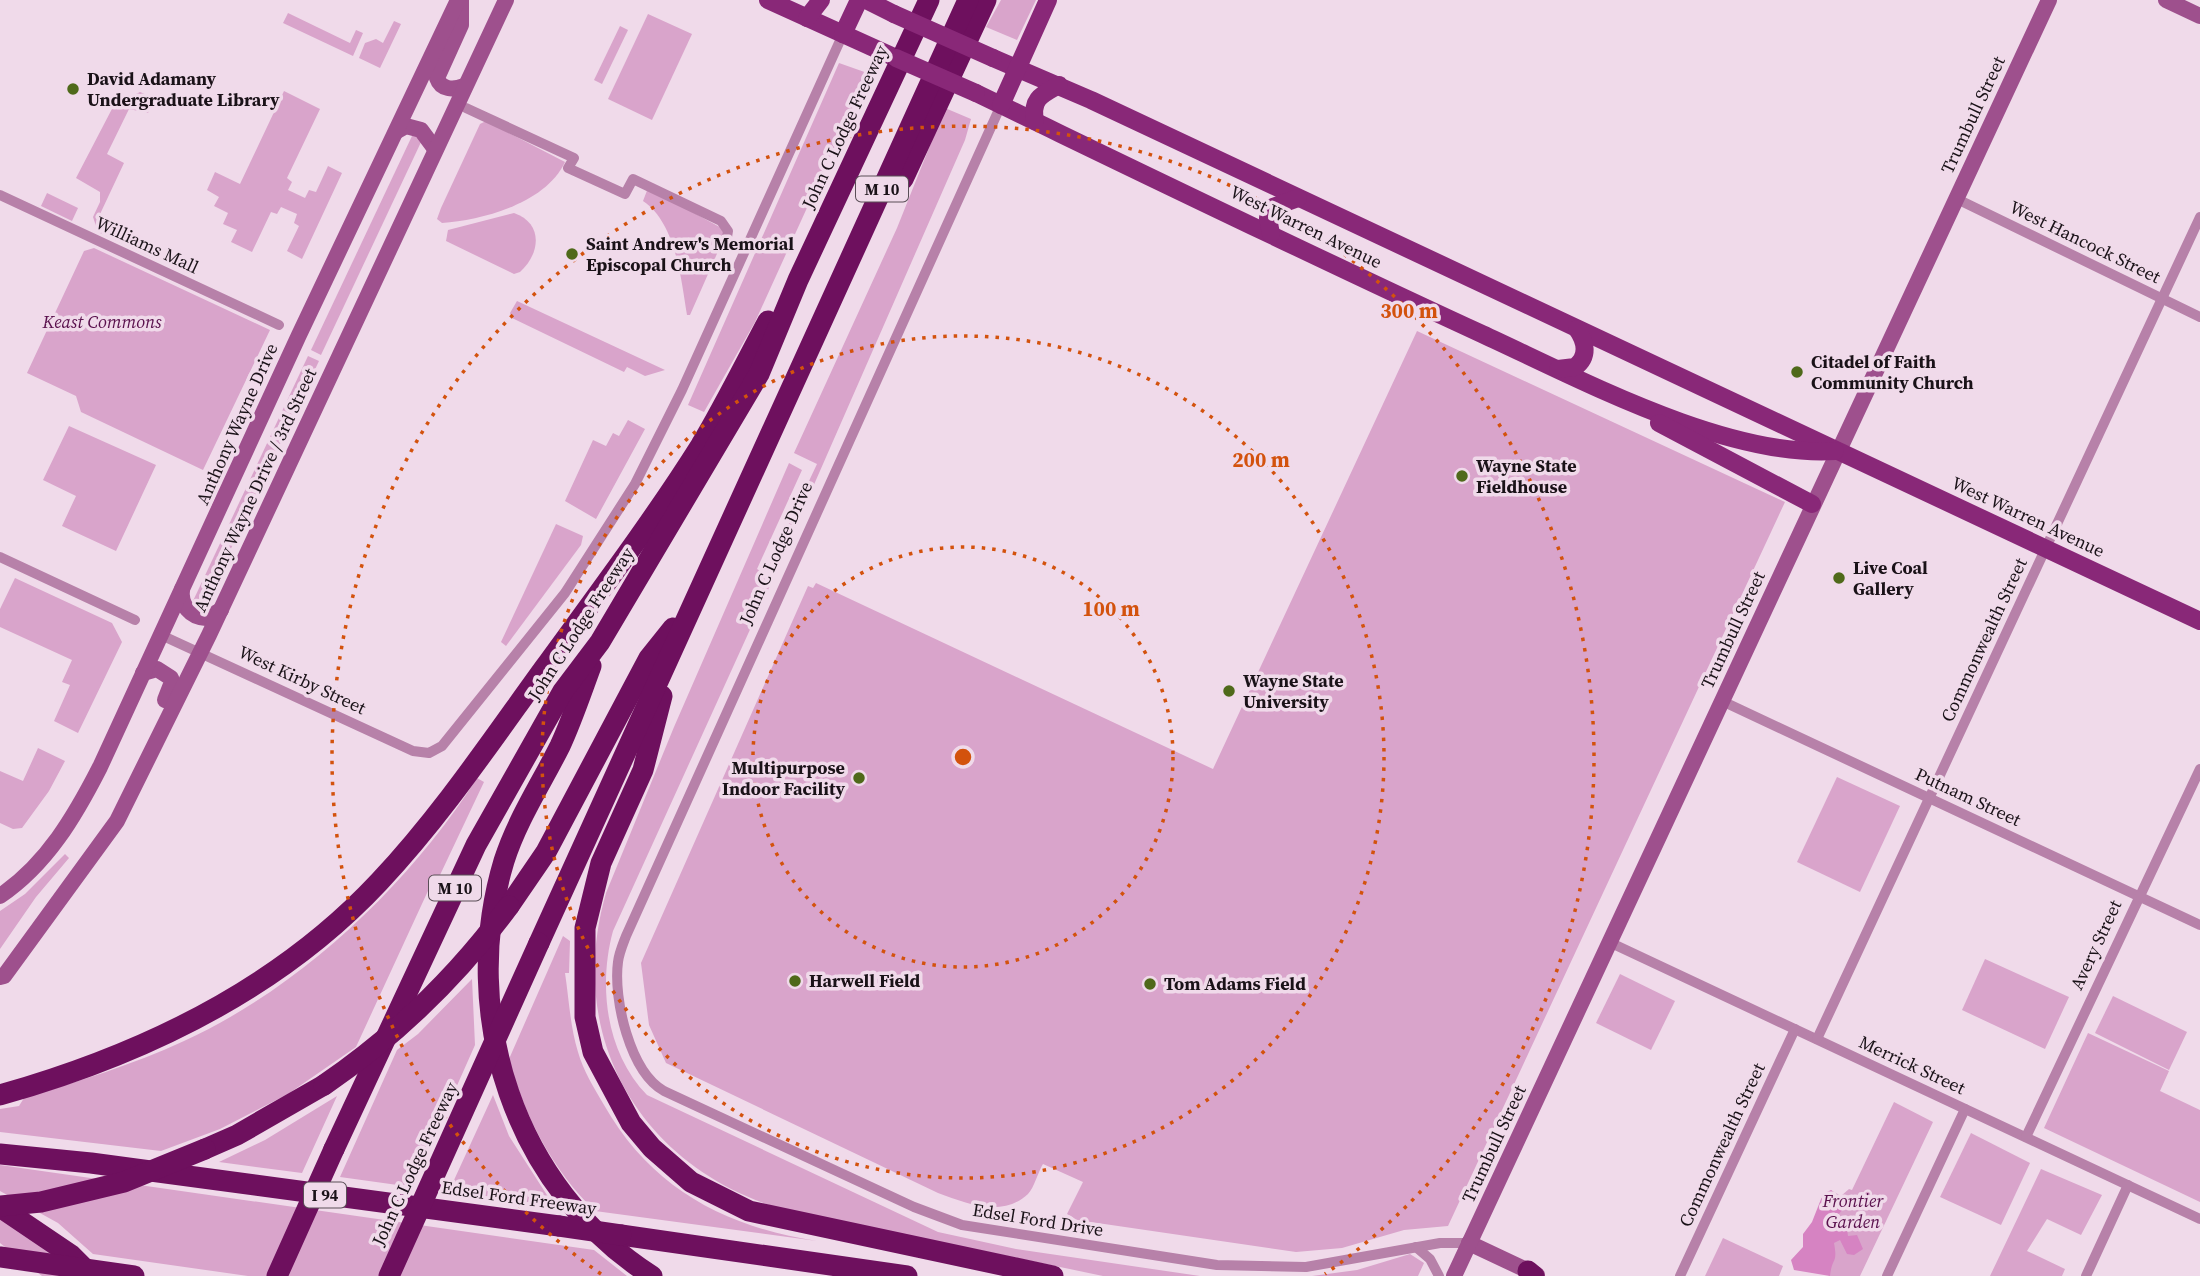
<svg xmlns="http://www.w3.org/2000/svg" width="2200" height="1276" viewBox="0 0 2200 1276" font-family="'Source Serif 4',serif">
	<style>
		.green { fill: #d9a4cb }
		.forest { fill: #d683c2 }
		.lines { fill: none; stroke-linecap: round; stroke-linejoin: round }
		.street { stroke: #b781a9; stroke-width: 10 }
		.secondary { stroke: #9e508d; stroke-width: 16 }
		.primary { stroke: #892878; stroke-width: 18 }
		.highway { stroke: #6e105e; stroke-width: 21 }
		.primary-bridge { stroke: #892878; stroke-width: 18 }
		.highway-bridge { stroke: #6e105e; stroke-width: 21 }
		.ring { fill: none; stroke: #d3520d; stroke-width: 3.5; stroke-dasharray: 3.5 7 }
		.poi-dot { fill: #4f691a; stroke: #f0daea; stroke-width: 2.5 }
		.labels { text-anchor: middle; stroke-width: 7; stroke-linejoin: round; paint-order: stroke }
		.shield { fill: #f0daea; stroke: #5a4e57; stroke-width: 2 }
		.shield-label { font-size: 16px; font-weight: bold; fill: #1a1218 }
		.poi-label { font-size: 18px; font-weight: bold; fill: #1a1218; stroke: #f0daea; text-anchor: start }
		.street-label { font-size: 18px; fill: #1a1218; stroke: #f0daea }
		.park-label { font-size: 18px; font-style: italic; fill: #5a104d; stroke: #f0daea }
		.centre { fill: #d3520d; stroke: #f0daea; stroke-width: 3.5 }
		.ring-label { font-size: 21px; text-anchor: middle; font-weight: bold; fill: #d3520d; stroke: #f0daea; stroke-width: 7; stroke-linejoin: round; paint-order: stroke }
	</style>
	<rect width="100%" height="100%" fill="#f0daea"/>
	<g class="green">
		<polygon points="1001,0 1036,0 1017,40 986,27"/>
		<polygon points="288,13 350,43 356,30 363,33 353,56 283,23"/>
		<polygon points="648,14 692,34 652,120 608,99"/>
		<polygon points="394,21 401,24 380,68 359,58 365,43 376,39 383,43"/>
		<polygon points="620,26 628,30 602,84 594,80"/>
		<polygon points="839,63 873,75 862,87 755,322 704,412 688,405"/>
		<polygon points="284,91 320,109 287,178 292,182 288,190 305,198 309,190 316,192 328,166 342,173 302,259 287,251 299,226 294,223 297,214 281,207 277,214 271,212 252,252 231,242 237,230 223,224 228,213 214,206 219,197 207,190 215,172 240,184"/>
		<polygon points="140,92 154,98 148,113 129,109 107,154 124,163 101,212 99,221 159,252 155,259 98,232 93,217 100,202 100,192 76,178 114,105"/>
		<polygon points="945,108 971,119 965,140 777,569 769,566 817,464 794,453 897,228"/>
		<path d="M486,121L565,162C546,203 483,220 442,223L437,219L441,208L480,124Z"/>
		<polygon points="415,135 422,140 321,355 311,350 412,136"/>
		<path d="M648,188L727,231L690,315H687C681,279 676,223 643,201Z"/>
		<polygon points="47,193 78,208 72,221 41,206"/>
		<path d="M514,213C543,223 541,253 520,272L514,274L446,241L448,230Z"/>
		<polygon points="94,248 270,330 203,470 81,412 76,396 27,373 84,251"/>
		<polygon points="517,301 665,370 645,376 627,367 624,372 512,318 510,313"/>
		<path d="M1417,331L1785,502L1448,1226L1404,1230L1342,1248L1296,1252L1077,1220L1067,1214L1083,1182L1043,1164C1038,1172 1034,1188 1028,1194C1002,1218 968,1204 938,1193L666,1063L649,1025L641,963L808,586L813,588L816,583L1213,769Z"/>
		<polygon points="308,356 319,361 204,606 196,605 193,601"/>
		<polygon points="628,420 645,429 596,519 565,501 593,440 606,446 613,433 619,436"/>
		<polygon points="69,426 156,465 116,551 62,526 76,496 43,480"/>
		<path d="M789,463L802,470L757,569L773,579L613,931C598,986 606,1053 647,1095L938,1232L1016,1249L1200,1276H1103L778,1208C638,1164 565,1035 606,893L674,727Z"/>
		<polygon points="556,524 583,536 581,545 506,646 501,642"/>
		<polygon points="15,578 112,623 122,642 78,733 54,721 70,685 62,682 72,660 0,627 0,609"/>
		<polygon points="38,748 65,761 49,791 22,828 13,829 0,823 0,771 23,781"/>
		<polygon points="1837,777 1900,806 1860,892 1797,862"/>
		<path d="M477,778L484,782L440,875L433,880L356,1047L288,1094L220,1129L161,1151L0,1132V1109L19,1106L24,1098C79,1081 132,1065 184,1041C300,988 409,885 477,778Z"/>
		<polygon points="65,854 69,858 36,897 0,949 0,911 25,894"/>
		<path d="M563,936L570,941L569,973H565C569,999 570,1026 578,1052C583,1070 594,1088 604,1105C651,1188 725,1227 817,1241L595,1211C553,1171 524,1115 509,1059Z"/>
		<polygon points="1985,959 2069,997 2045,1049 1962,1010"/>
		<polygon points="1620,974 1675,1001 1651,1050 1596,1023"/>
		<polygon points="472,979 475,1045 412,1187 340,1177 397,1050 418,1034"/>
		<polygon points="2113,996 2187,1032 2169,1070 2095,1033"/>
		<polygon points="2088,1033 2169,1071 2160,1091 2200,1110 2200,1202 2044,1128"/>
		<polygon points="493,1095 509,1136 554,1206 449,1191"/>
		<polygon points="337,1096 302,1173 219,1162 265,1140"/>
		<polygon points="1894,1102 1933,1122 1860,1276 1830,1276 1799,1261 1831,1190 1841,1196 1849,1189 1852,1190"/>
		<polygon points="1971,1133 2030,1163 2001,1225 1940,1197"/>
		<polygon points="0,1165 594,1250 627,1276 248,1276 93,1254 58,1223 0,1191"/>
		<polygon points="2041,1169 2102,1195 2081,1235 2047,1219 2027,1251 2065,1269 2062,1276 1990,1276"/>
		<polygon points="0,1218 34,1239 79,1276 42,1276 0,1243"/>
		<polygon points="1723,1238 1783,1266 1779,1276 1705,1276"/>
		<polygon points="1410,1254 1424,1263 1418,1276 1312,1276 1357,1270"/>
	</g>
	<path class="forest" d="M1831,1190L1837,1195L1843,1209L1838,1215L1840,1229H1847L1848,1236L1857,1235L1863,1249L1854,1255L1847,1254L1840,1240L1834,1243C1838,1264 1832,1257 1830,1276L1794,1270L1791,1260L1803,1247V1234L1812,1222L1823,1194Z"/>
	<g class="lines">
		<g class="street">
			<path d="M1001,105L626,936C623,944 619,953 618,962C613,999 630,1072 664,1091L914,1207L962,1225L1217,1265L1306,1267L1440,1243H1469"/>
			<polyline points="466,108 574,158 568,168 625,194 633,179 721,221 728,231 727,237"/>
			<polyline points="0,195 279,325"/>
			<polyline points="1955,198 2200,317"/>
			<polyline points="0,557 135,620"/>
			<polyline points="161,635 413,751 429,753 442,746 565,593 635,484 682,390 843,34"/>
			<polyline points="1722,701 2200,925"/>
			<polyline points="1609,942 2200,1219"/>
			<polyline points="1817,1039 2200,217"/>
			<polyline points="2026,1137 2200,769"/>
			<polyline points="1416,1247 1430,1259 1439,1276"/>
			<polyline points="1680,1276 1795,1029"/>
			<polyline points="1887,1276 1965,1109"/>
			<polyline points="2086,1276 2128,1185"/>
		</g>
		<g class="secondary">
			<path d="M461,0V25L437,78C441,90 453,90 464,86"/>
			<polyline points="2166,0 2200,16"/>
			<polyline points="397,131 406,126 421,130 435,149"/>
			<path d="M182,589C180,605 190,617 206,618L221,610"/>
			<polyline points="143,673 157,669 171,678 172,682 165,700"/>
			<path d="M0,896C47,864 75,816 100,767L299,335L458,0"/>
			<polyline points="0,977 4,976 117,821 209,635 506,0"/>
			<polyline points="1469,1243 1537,1275"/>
			<polyline points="1454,1276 2049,0"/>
		</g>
		<g class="primary">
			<polyline points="768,0 896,58"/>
			<polyline points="866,0 894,14"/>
			<polyline points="807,18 821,0"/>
			<polyline points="843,34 859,0"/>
			<polyline points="993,58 1091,100 2200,621"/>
			<path d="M976,93C1144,174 1312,256 1482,334C1580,379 1726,458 1835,451"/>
			<polyline points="1001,105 1048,0"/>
			<path d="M1035,121C1031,99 1041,95 1059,85"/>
			<polyline points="1271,234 1268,218 1273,207 1298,198"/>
			<path d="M1558,369L1575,367C1589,357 1586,342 1577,329"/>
			<polyline points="1659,423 1812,504"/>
		</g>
		<g class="highway">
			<polyline points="903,179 986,0"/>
			<path d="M591,666C581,693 572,720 560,746C541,784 517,820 504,861C458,1014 514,1188 652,1276"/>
			<polyline points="662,696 643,770 601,863 585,928 585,1017 593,1052 631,1123 652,1148 691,1182 749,1211 1053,1276"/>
			<polyline points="509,906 546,852 649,658 673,628"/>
			<polyline points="539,943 968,0"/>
			<path d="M0,1095C142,1055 277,991 379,882C441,816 492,740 545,667C598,594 653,521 701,445C725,405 746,362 768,321"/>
			<polyline points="205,1149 237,1135 324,1085"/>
			<polyline points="334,1149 476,845 563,691 600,642 759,374 798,280 929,0"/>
			<polyline points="0,1154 91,1163 559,1226"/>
			<polyline points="0,1207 71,1255 92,1276"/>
			<polyline points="621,1235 907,1276"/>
			<polyline points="1528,1271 1534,1276"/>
		</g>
		<g class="primary-bridge">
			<polyline points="894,14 993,58"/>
			<polyline points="896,58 976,93"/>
		</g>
		<g class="highway-bridge">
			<path d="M324,1085C397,1035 457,977 509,906"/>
			<polyline points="0,1206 41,1202 124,1182 205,1149"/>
			<polyline points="559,1226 621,1235"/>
			<polyline points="0,1257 134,1276"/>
			<polyline points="277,1276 334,1149"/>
			<polyline points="389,1276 539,943"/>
		</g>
	</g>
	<g class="ring">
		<circle cx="963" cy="757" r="210"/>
		<circle cx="963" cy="757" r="421"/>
		<path d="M601 1274A631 631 0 1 1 1325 1274"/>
	</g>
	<g class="poi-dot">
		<circle cx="73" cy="89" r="7"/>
		<circle cx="572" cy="254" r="7"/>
		<circle cx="1797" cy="372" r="7"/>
		<circle cx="1462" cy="476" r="7"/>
		<circle cx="1839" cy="578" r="7"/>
		<circle cx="1229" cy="691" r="7"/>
		<circle cx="859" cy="778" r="7"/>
		<circle cx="795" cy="981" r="7"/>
		<circle cx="1150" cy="984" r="7"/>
	</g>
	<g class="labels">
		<g class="shield">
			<rect x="856" y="176.5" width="52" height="25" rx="5"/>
			<rect x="429" y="875.5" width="52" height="25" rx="5"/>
			<rect x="304" y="1182.5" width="42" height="25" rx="5"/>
		</g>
		<g class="shield-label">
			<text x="882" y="195">M 10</text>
			<text x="455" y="894">M 10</text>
			<text x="325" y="1201">I 94</text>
		</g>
		<g class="poi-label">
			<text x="87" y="85">David Adamany<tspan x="87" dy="21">Undergraduate Library</tspan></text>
			<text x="586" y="250">Saint Andrew's Memorial<tspan x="586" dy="21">Episcopal Church</tspan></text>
			<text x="1811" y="368">Citadel of Faith<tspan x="1811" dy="21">Community Church</tspan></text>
			<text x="1476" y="472">Wayne State<tspan x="1476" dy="21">Fieldhouse</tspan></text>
			<text x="1853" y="574">Live Coal<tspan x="1853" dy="21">Gallery</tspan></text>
			<text x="1243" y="687">Wayne State<tspan x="1243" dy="21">University</tspan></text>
			<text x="845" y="774" text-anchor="end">Multipurpose<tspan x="845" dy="21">Indoor Facility</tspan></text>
			<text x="809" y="987">Harwell Field</text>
			<text x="1164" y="990">Tom Adams Field</text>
		</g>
		<g class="street-label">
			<text transform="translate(1973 115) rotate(-65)" y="6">Trumbull Street</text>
			<text transform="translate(845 127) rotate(-65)" y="6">John C Lodge Freeway</text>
			<text transform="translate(1306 227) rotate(26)" y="6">West Warren Avenue</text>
			<text transform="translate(2085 242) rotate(26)" y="6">West Hancock Street</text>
			<text transform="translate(147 245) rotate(25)" y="6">Williams Mall</text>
			<text transform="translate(237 424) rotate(-66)" y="6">Anthony Wayne Drive</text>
			<text transform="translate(255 490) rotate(-65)" y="6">Anthony Wayne Drive / 3rd Street</text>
			<text transform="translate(2028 517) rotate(25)" y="6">West Warren Avenue</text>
			<text transform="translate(776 553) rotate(-66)" y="6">John C Lodge Drive</text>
			<text transform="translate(581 624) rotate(-57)" y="6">John C Lodge Freeway</text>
			<text transform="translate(1733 630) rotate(-65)" y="6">Trumbull Street</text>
			<text transform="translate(1984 640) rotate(-65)" y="6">Commonwealth Street</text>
			<text transform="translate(302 680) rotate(25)" y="6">West Kirby Street</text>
			<text transform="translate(1968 797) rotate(25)" y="6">Putnam Street</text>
			<text transform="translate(2096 945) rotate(-65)" y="6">Avery Street</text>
			<text transform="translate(1912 1065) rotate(25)" y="6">Merrick Street</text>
			<text transform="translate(1494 1144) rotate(-65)" y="6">Trumbull Street</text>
			<text transform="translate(1722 1145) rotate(-65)" y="6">Commonwealth Street</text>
			<text transform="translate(415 1164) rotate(-65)" y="6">John C Lodge Freeway</text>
			<text transform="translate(519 1198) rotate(8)" y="6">Edsel Ford Freeway</text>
			<text transform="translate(1038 1220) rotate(9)" y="6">Edsel Ford Drive</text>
		</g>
		<g class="park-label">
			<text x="102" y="328">Keast Commons</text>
			<text x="1853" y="1207">Frontier<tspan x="1853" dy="21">Garden</tspan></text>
		</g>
	</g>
	<circle cx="963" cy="757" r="10" class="centre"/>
	<g class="ring-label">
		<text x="1409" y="318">300 m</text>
		<text x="1261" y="467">200 m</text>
		<text x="1111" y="616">100 m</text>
	</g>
</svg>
